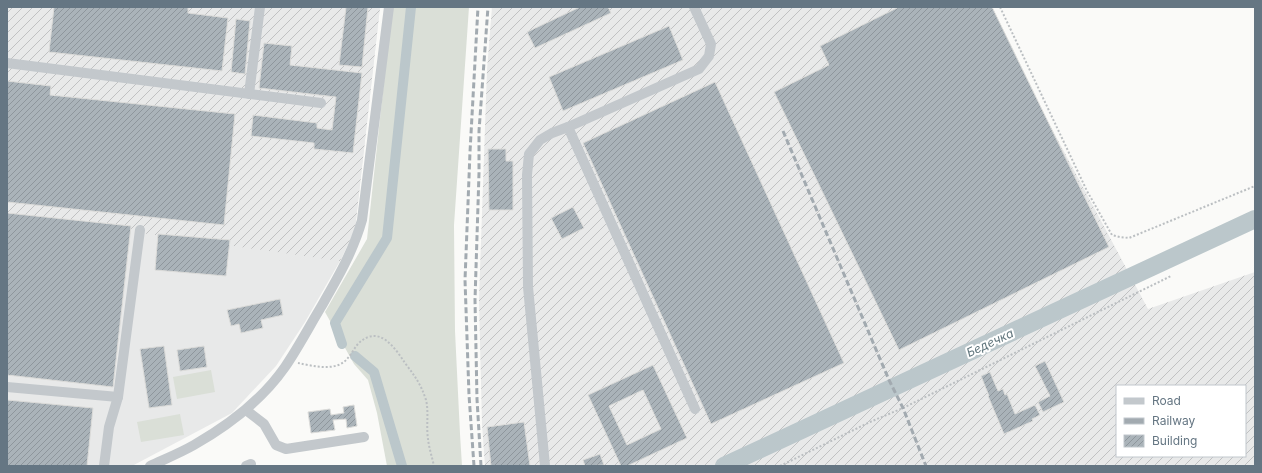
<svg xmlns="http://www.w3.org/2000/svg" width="1262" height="473" viewBox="0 0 1262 473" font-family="Inter,sans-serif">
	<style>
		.built { fill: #e8e9e9 }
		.industrial { fill: url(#industrial-furrows); fill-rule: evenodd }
		.grass { fill: #dadfd7 }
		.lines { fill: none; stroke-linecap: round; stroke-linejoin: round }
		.canal { stroke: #bbc7cb; stroke-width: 10 }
		.river { stroke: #bbc7cb; stroke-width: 18 }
		.building { fill: url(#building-hatch); stroke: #dcdcda; fill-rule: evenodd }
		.path { stroke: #bbbfc2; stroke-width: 2; stroke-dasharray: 2 2; stroke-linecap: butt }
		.minor { stroke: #c3c8cc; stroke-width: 10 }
		.rail { stroke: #a2aab0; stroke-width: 3; stroke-dasharray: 6 3; stroke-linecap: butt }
		.labels { text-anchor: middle; stroke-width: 4; stroke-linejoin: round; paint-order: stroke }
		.water-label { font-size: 12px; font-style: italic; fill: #60757c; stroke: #fff }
	</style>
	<defs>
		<pattern id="industrial-furrows" width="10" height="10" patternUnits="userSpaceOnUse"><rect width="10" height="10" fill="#e8e9e9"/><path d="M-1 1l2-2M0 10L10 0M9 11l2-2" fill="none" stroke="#c0c1c2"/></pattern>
		<pattern id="building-hatch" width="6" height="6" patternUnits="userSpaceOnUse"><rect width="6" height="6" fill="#aab3b9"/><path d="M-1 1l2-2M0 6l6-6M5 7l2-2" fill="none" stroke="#8e969c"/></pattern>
	</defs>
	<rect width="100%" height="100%" fill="#fafaf8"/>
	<polygon class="built" points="7,7 380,7 355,229 340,261 305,322 276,366 232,413 132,466 7,466"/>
	<g class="industrial">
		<polygon points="7,7 380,7 355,229 340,261 7,214"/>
		<path d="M492,7H987L1148,309L1255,272V466H485L482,424L479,300L487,70ZM1117,386H1245V456H1117Z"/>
	</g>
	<g class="grass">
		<polygon points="392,7 469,7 454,225 455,331 460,434 462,466 387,466 377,413 368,380 354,364 325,312 367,239"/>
		<polygon points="211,370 215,392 177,399 173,377"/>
		<polygon points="180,414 184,435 141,442 137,422"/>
	</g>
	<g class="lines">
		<g class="canal">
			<polyline points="342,344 335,323 387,238 411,7"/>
			<polyline points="355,356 374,372 402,466"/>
		</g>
		<polyline class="river" points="724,466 1255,219"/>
	</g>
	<g class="building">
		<polygon points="54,7 188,7 188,13 228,18 222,71 49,52"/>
		<polygon points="346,7 368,7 362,67 339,65"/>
		<polygon points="580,7 608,7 611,13 535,48 527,32"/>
		<polygon points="899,7 992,7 1109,247 899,350 774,92 829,65 820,46"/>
		<polygon points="236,19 250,21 245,74 231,72"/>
		<polygon points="669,26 683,60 563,111 549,77"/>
		<polygon points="264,43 292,46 290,65 362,73 353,153 314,149 314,143 251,136 253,115 317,123 317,128 332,130 336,97 259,88"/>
		<polygon points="7,81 51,86 50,95 235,114 224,225 7,202"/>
		<polygon points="715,82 844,363 711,424 583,143"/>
		<polygon points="488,149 506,149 506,161 513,161 513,210 489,210"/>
		<polygon points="573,207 584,228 562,239 551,218"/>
		<polygon points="7,213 131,226 113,387 7,375"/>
		<polygon points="158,234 230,240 226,276 155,270"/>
		<polygon points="280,299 283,315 261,320 263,328 241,333 239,324 231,326 227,310"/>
		<polygon points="164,346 172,405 149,408 140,349"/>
		<polygon points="204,346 207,367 180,371 177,350"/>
		<polygon points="1045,361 1064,402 1043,412 1038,402 1050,396 1035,366"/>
		<path d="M653,365L687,438L627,466H621L588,395ZM643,390L661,429L627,445L609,406Z"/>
		<polygon points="990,372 998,391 1003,389 1005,395 1007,394 1015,414 1035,405 1040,415 1032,419 1033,421 1004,434 988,396 989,396 981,376"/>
		<polygon points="7,400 93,408 87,466 7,466"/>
		<polygon points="354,405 357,426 347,428 346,419 333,420 335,430 311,433 308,412 330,409 331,415 344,413 343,407"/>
		<polygon points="524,422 530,466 491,466 487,427"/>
		<polygon points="600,454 604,465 585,466 583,460"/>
	</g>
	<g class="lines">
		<g class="path">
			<polyline points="1000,7 1087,191 1112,235 1120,237 1129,238 1255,186"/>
			<path d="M298,363C313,366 336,372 347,359C352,354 355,346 360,342C380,325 395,348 405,363C414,375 421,384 426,400C429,412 426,426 428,439C429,448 432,457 434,466"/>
			<polyline points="780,466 870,422 903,408 1171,276"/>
		</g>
		<g class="minor">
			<polyline points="7,63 321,103"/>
			<polyline points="249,94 260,7"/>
			<polyline points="568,127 695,409"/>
			<polyline points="7,387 118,397"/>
			<polyline points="246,410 264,424 276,445 286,449 364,437"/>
			<polyline points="104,466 109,427 118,397 140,230"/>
			<path d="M150,466C165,459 180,453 194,445C229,425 262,400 285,367C298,348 309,327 321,307C337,279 353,252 362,220L389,7"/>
			<polyline points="246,466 251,464"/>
			<polyline points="545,466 528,287 527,175 529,154 540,140 552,133 568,127 699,69 709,56 711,44 694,7"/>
		</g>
		<g class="rail">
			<polyline points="783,131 889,380 903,408 926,466"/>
			<polyline points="474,466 469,395 465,280 470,152 478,7"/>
			<polyline points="481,466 477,399 475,300 479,173 479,131 488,7"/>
		</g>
	</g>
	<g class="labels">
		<g class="water-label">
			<text transform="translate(990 343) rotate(-25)" y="4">Бедечка</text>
		</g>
	</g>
	<rect width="1262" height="473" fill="none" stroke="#657683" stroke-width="16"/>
	<rect x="1116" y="385" width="130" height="72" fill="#ffffff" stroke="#c1c8cd"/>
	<rect x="1124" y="398" width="20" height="6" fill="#c3c8cc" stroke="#c1c8cd"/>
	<text x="1152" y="405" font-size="12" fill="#657683">Road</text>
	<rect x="1124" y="418" width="20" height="6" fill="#a2aab0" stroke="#c1c8cd"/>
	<text x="1152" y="425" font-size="12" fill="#657683">Railway</text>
	<rect x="1124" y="435" width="20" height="12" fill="url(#building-hatch)" stroke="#c1c8cd"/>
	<text x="1152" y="445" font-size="12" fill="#657683">Building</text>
</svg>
